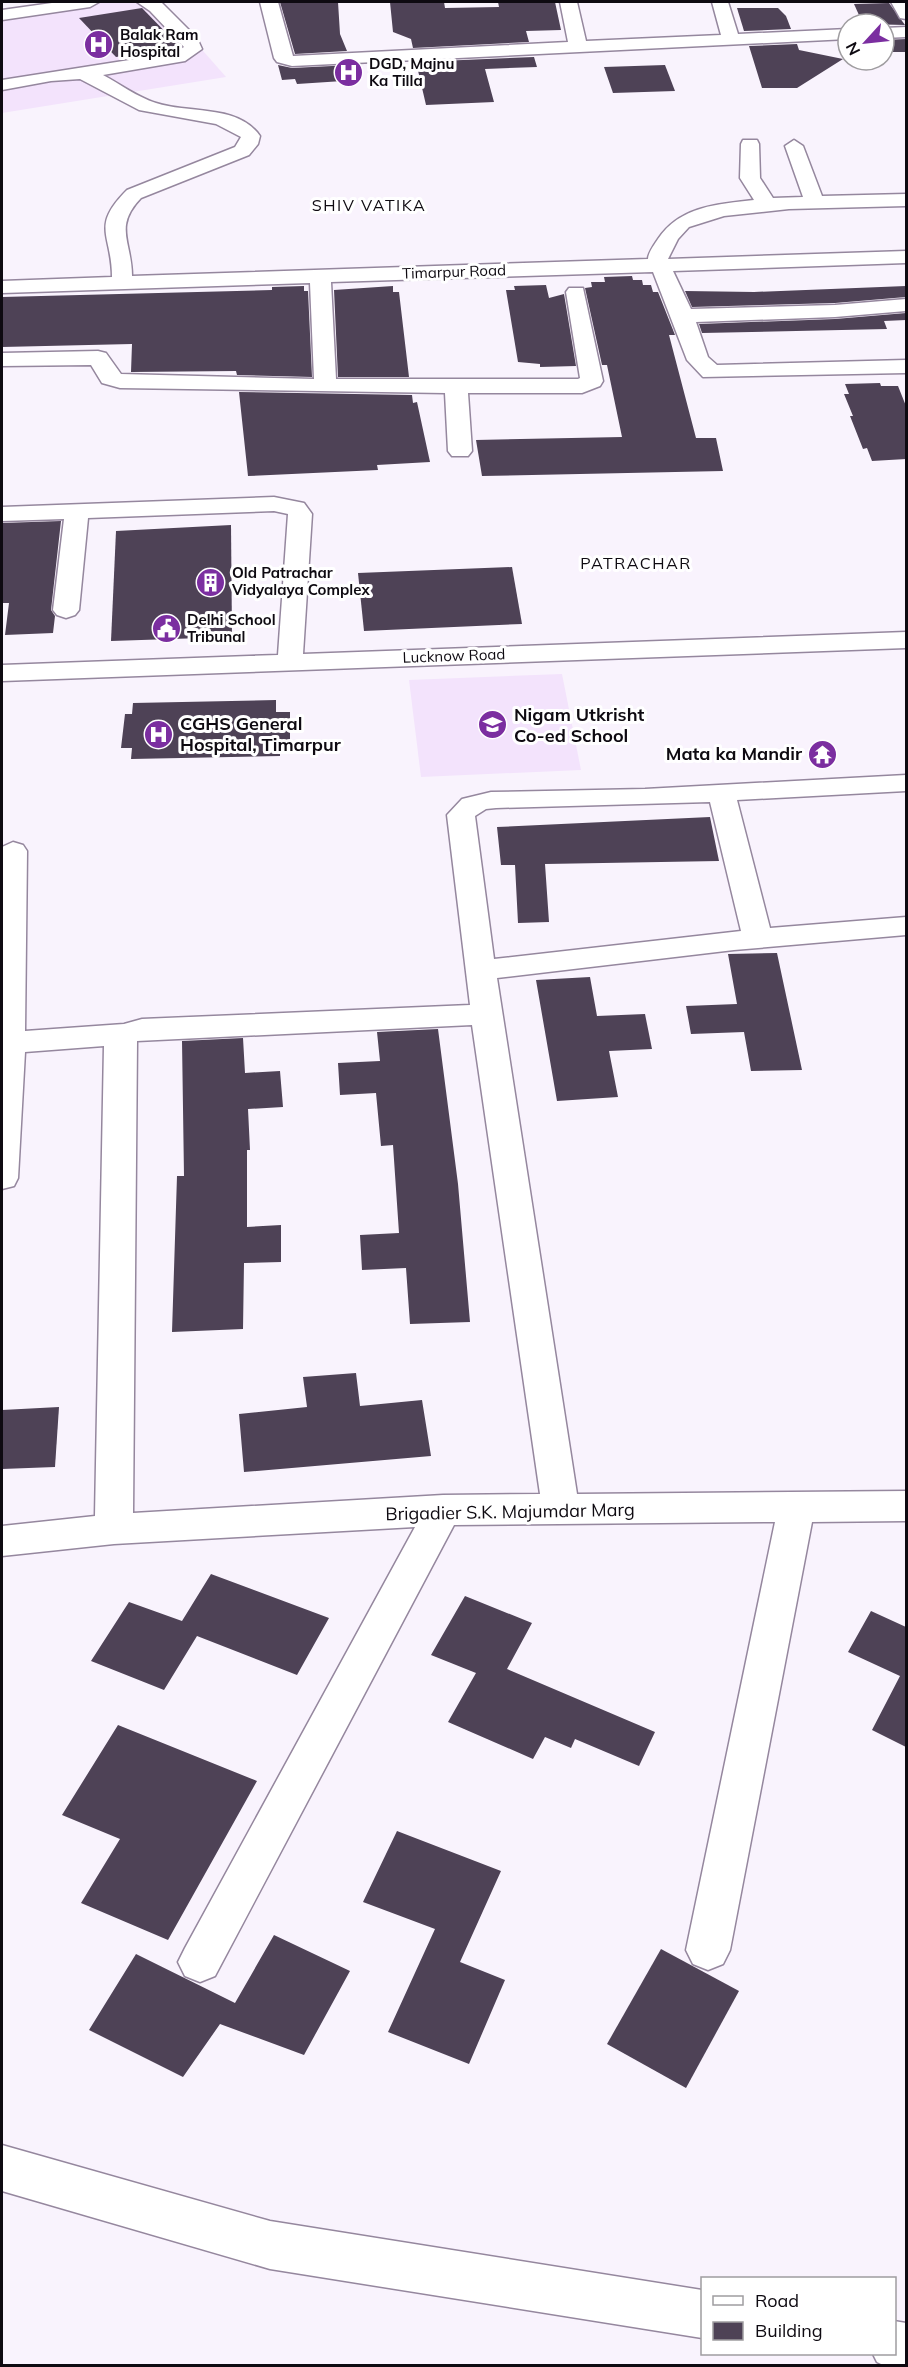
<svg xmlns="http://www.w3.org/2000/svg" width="908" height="2367" viewBox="0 0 908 2367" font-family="Mulish,sans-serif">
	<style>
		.built { fill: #f3e3fc }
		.building { fill: #4e4256 }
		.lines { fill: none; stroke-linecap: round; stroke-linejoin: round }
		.minor-casing { stroke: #95879e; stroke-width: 3 }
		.minor { fill: #fff; fill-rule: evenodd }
		.labels { text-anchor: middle; stroke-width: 6; stroke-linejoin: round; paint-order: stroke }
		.far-poi-label { font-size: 15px; font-weight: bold; fill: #0e0a11; stroke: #fff; text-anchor: start }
		.far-street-label { font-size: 15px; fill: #0e0a11; stroke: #fff }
		.far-neighbourhood-label { font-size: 16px; letter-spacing: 1.5px; fill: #0e0a11; stroke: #fff }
		.poi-label { font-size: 18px; font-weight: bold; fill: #0e0a11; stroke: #fff; text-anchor: start }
		.street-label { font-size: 18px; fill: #0e0a11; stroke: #fff }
	</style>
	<rect width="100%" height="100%" fill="#f9f3fd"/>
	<g class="built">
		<polygon points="65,2 160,2 226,77 2,113 2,11"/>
		<polygon points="562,674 581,770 421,777 409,680"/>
	</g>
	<g class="building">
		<polygon points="280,2 338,2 340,34 347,51 295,54"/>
		<polygon points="390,2 444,2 445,8 499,7 498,2 555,2 561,30 526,31 529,42 413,48 411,39 393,32"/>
		<polygon points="889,3 905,25 863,24 854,4"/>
		<polygon points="142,8 180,47 116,57 79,18"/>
		<polygon points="737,8 778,8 786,16 791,29 744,31"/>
		<polygon points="906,39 906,52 884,52 884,40"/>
		<polygon points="797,44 799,50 843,59 797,88 762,88 749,46"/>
		<polygon points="534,57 537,67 485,69 494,102 426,105 416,62"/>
		<polygon points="278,65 292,68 352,65 358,80 297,84 295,79 282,80"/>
		<polygon points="665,65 675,91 613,93 604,67"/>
		<polygon points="632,276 633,280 642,280 643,285 651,285 653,292 658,292 675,335 669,335 696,438 716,438 723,471 482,476 476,440 622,437 607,365 602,365 585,288 592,287 591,282 605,282 604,277"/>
		<polygon points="546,285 549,298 564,294 576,366 540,367 540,364 518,362 506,290 515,290 514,286"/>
		<polygon points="304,286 304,291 308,291 312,377 237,375 236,371 131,372 132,344 2,347 2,297 272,290 272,287"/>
		<polygon points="393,286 393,292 399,292 409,377 338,377 334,290"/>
		<polygon points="906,286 906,297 835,303 692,307 685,291 754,292"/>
		<polygon points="906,313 906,320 884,321 887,329 702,333 699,324 835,319"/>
		<polygon points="880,383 881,386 898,386 906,406 906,459 872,461 867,448 863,449 850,416 853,416 844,394 849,394 845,384"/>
		<polygon points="239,392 412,395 413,403 417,402 430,462 377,465 378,470 248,476"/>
		<polygon points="61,521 51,610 55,616 53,633 5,635 9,603 2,603 2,523"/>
		<polygon points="231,525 232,637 111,641 116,531"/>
		<polygon points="512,567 522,624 364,631 358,573"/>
		<polygon points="276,700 276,712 290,712 290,743 280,744 280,756 131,759 132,748 121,748 125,714 132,714 133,703"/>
		<polygon points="710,817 719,861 545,864 549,922 518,923 515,865 501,865 497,827"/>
		<polygon points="777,953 802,1070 751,1071 744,1032 691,1034 686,1006 737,1004 728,954"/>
		<polygon points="590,977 597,1016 645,1014 652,1049 609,1051 618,1097 557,1101 536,980"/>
		<polygon points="438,1029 458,1184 470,1322 410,1324 406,1268 362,1270 360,1235 399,1233 393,1145 381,1146 376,1093 340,1095 338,1063 380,1061 377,1032"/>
		<polygon points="243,1038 245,1073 280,1071 283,1107 248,1109 250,1150 247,1150 247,1227 281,1225 281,1262 244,1263 243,1329 172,1332 177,1176 184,1176 182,1041"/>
		<polygon points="356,1373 360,1406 422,1400 431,1456 244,1472 239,1414 307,1407 303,1377"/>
		<polygon points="59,1407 55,1467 2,1469 2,1410"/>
		<polygon points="211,1574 329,1618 297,1675 197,1636 164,1690 91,1661 129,1602 182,1621"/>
		<polygon points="465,1596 532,1623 507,1669 655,1732 639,1766 575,1739 571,1748 545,1737 533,1759 448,1722 476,1673 431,1655"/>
		<polygon points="871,1611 906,1627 906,1747 872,1730 900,1676 848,1652"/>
		<polygon points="118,1725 257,1781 168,1940 81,1903 120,1839 62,1815"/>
		<polygon points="397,1831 501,1871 460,1962 505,1980 469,2064 388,2032 435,1929 363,1902"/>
		<polygon points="274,1935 350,1971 304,2055 220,2024 183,2077 89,2030 136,1954 235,2003"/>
		<polygon points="661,1949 739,1991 686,2088 607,2044"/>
	</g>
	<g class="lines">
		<defs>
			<g id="minor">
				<polygon points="59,2 99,2 90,7 2,20 2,10"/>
				<path d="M137,2L162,3L197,38L202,49L185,61L103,75C120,84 137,97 156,103C189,114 238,104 260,136L258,144L249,155L141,198C113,227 132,242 132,276L648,259C648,253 654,245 658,239C680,206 718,204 754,200L740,178L741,144L743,140H757L759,144L760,178L773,198L803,197L785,146L794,140L803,146L822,196L906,194V206L789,209L724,216L689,227L678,239L668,259L906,251V263L673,271L691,309L835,305L906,299V311L835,317L696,322L708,357L717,365L906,360V373L703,377L687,360L653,272L331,282L336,379H578L580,378L566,292L569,288H583L603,381L600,386L582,393H468L472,451L468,456H452L448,451L445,393L120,388L102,383L91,365L2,366V353L98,351L106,353L121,374L314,379L310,283L2,293V281L112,277C112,234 90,227 127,190L235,147L241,137L216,124L139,110L80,79L51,81L2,90V80L174,53L184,47L150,11Z"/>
				<polygon points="260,2 278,2 293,56 568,42 560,2 577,2 586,41 721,35 712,2 728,2 738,34 848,29 848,39 292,66 277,62 274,58"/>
				<polygon points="891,2 906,2 906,19 900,18"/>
				<polygon points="906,27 906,37 884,38 884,28"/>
				<polygon points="274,497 304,503 312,514 303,654 906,632 906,648 2,681 2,665 278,655 288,514 274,511 88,518 79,610 75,615 66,618 57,615 53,610 64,519 2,521 2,507"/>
				<path d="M906,775V791L737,800L770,928L906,917V935L734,950L497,978L577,1494L906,1491V1521L812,1522L730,1950L723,1964L708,1970L693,1964L686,1950L775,1522L454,1525L215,1976L200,1982L185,1976L178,1962L185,1948L415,1527L114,1544L2,1556V1526L95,1516L104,1046L25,1052L18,1178L14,1186L2,1189V847L13,842L23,845L27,851L25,1031L124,1024L142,1019L470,1005L447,815L462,799L491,792L645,789ZM710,802L741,931L494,959L475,816L486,809L496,808ZM472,1025L540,1494L443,1495L133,1513L137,1041Z"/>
				<polygon points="2,2145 270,2221 702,2290 702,2338 270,2269 2,2191"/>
				<polygon points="894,2321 906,2323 906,2366 885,2366 877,2362 873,2354 894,2354"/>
			</g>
		</defs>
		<use href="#minor" class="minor-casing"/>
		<use href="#minor" class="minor"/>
	</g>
	<defs>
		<symbol id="hospital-disc" viewBox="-11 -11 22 22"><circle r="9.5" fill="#7b2ea0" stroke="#fff"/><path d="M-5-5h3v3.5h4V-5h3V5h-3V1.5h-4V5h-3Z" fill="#fff"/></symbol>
		<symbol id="building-disc" viewBox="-11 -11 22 22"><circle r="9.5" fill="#7b2ea0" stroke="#fff"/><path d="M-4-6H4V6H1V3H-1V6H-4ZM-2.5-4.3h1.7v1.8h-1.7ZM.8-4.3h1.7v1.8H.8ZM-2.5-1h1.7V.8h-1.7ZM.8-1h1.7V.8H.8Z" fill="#fff"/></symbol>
		<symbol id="civic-disc" viewBox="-11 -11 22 22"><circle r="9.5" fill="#7b2ea0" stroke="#fff"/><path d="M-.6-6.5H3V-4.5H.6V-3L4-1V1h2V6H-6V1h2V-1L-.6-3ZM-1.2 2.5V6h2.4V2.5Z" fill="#fff"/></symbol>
		<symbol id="school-disc" viewBox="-11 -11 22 22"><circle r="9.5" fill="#7b2ea0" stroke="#fff"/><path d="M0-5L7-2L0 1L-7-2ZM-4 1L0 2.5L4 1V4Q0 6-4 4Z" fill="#fff"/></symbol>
		<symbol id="temple-disc" viewBox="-11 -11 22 22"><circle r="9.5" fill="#7b2ea0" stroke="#fff"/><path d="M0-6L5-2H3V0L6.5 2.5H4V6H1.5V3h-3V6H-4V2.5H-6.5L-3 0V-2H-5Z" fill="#fff"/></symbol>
	</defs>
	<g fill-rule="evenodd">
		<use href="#hospital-disc" x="82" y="28" width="33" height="33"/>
		<use href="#hospital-disc" x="332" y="56" width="33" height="33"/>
		<use href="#building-disc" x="194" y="566" width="33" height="33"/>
		<use href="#civic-disc" x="150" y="612" width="33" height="33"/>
		<use href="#school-disc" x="476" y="708" width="33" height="33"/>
		<use href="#hospital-disc" x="142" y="718" width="33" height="33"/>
		<use href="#temple-disc" x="806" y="738" width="33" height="33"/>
	</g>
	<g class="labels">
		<g class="far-poi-label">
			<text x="120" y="40">Balak Ram<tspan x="120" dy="17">Hospital</tspan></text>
			<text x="369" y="69">DGD, Majnu<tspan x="369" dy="17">Ka Tilla</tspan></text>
			<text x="232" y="578">Old Patrachar<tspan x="232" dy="17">Vidyalaya Complex</tspan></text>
			<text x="187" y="625">Delhi School<tspan x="187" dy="17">Tribunal</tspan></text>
		</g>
		<g class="far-street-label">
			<text transform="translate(454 272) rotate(-2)" y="5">Timarpur Road</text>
			<text transform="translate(454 656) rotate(-2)" y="5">Lucknow Road</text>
		</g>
		<g class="far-neighbourhood-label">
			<text x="369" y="211">SHIV VATIKA</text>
			<text x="636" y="569">PATRACHAR</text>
		</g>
		<g class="poi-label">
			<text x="514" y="721">Nigam Utkrisht<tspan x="514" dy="21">Co-ed School</tspan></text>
			<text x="180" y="730">CGHS General<tspan x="180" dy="21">Hospital, Timarpur</tspan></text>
			<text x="802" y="760" text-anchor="end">Mata ka Mandir</text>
		</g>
		<g class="street-label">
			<text transform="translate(510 1512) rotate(-1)" y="6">Brigadier S.K. Majumdar Marg</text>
		</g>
	</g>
	<rect width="908" height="2367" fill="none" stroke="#0e0a11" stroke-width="6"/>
	<rect x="701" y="2277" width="195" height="78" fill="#ffffff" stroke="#9f9da0" stroke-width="1.5"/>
	<rect x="713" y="2296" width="30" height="9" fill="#ffffff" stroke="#9f9da0" stroke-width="1.5"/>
	<text x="755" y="2307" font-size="18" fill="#0e0a11">Road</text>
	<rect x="713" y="2322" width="30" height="18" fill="#4e4256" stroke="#9f9da0" stroke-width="1.5"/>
	<text x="755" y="2337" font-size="18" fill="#0e0a11">Building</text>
	<g transform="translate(866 42) rotate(243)"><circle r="28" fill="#ffffff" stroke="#9f9da0" stroke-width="1.5"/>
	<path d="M0-4.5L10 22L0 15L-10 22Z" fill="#7b2ea0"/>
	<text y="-9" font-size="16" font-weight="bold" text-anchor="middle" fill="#0e0a11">N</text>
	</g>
</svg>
